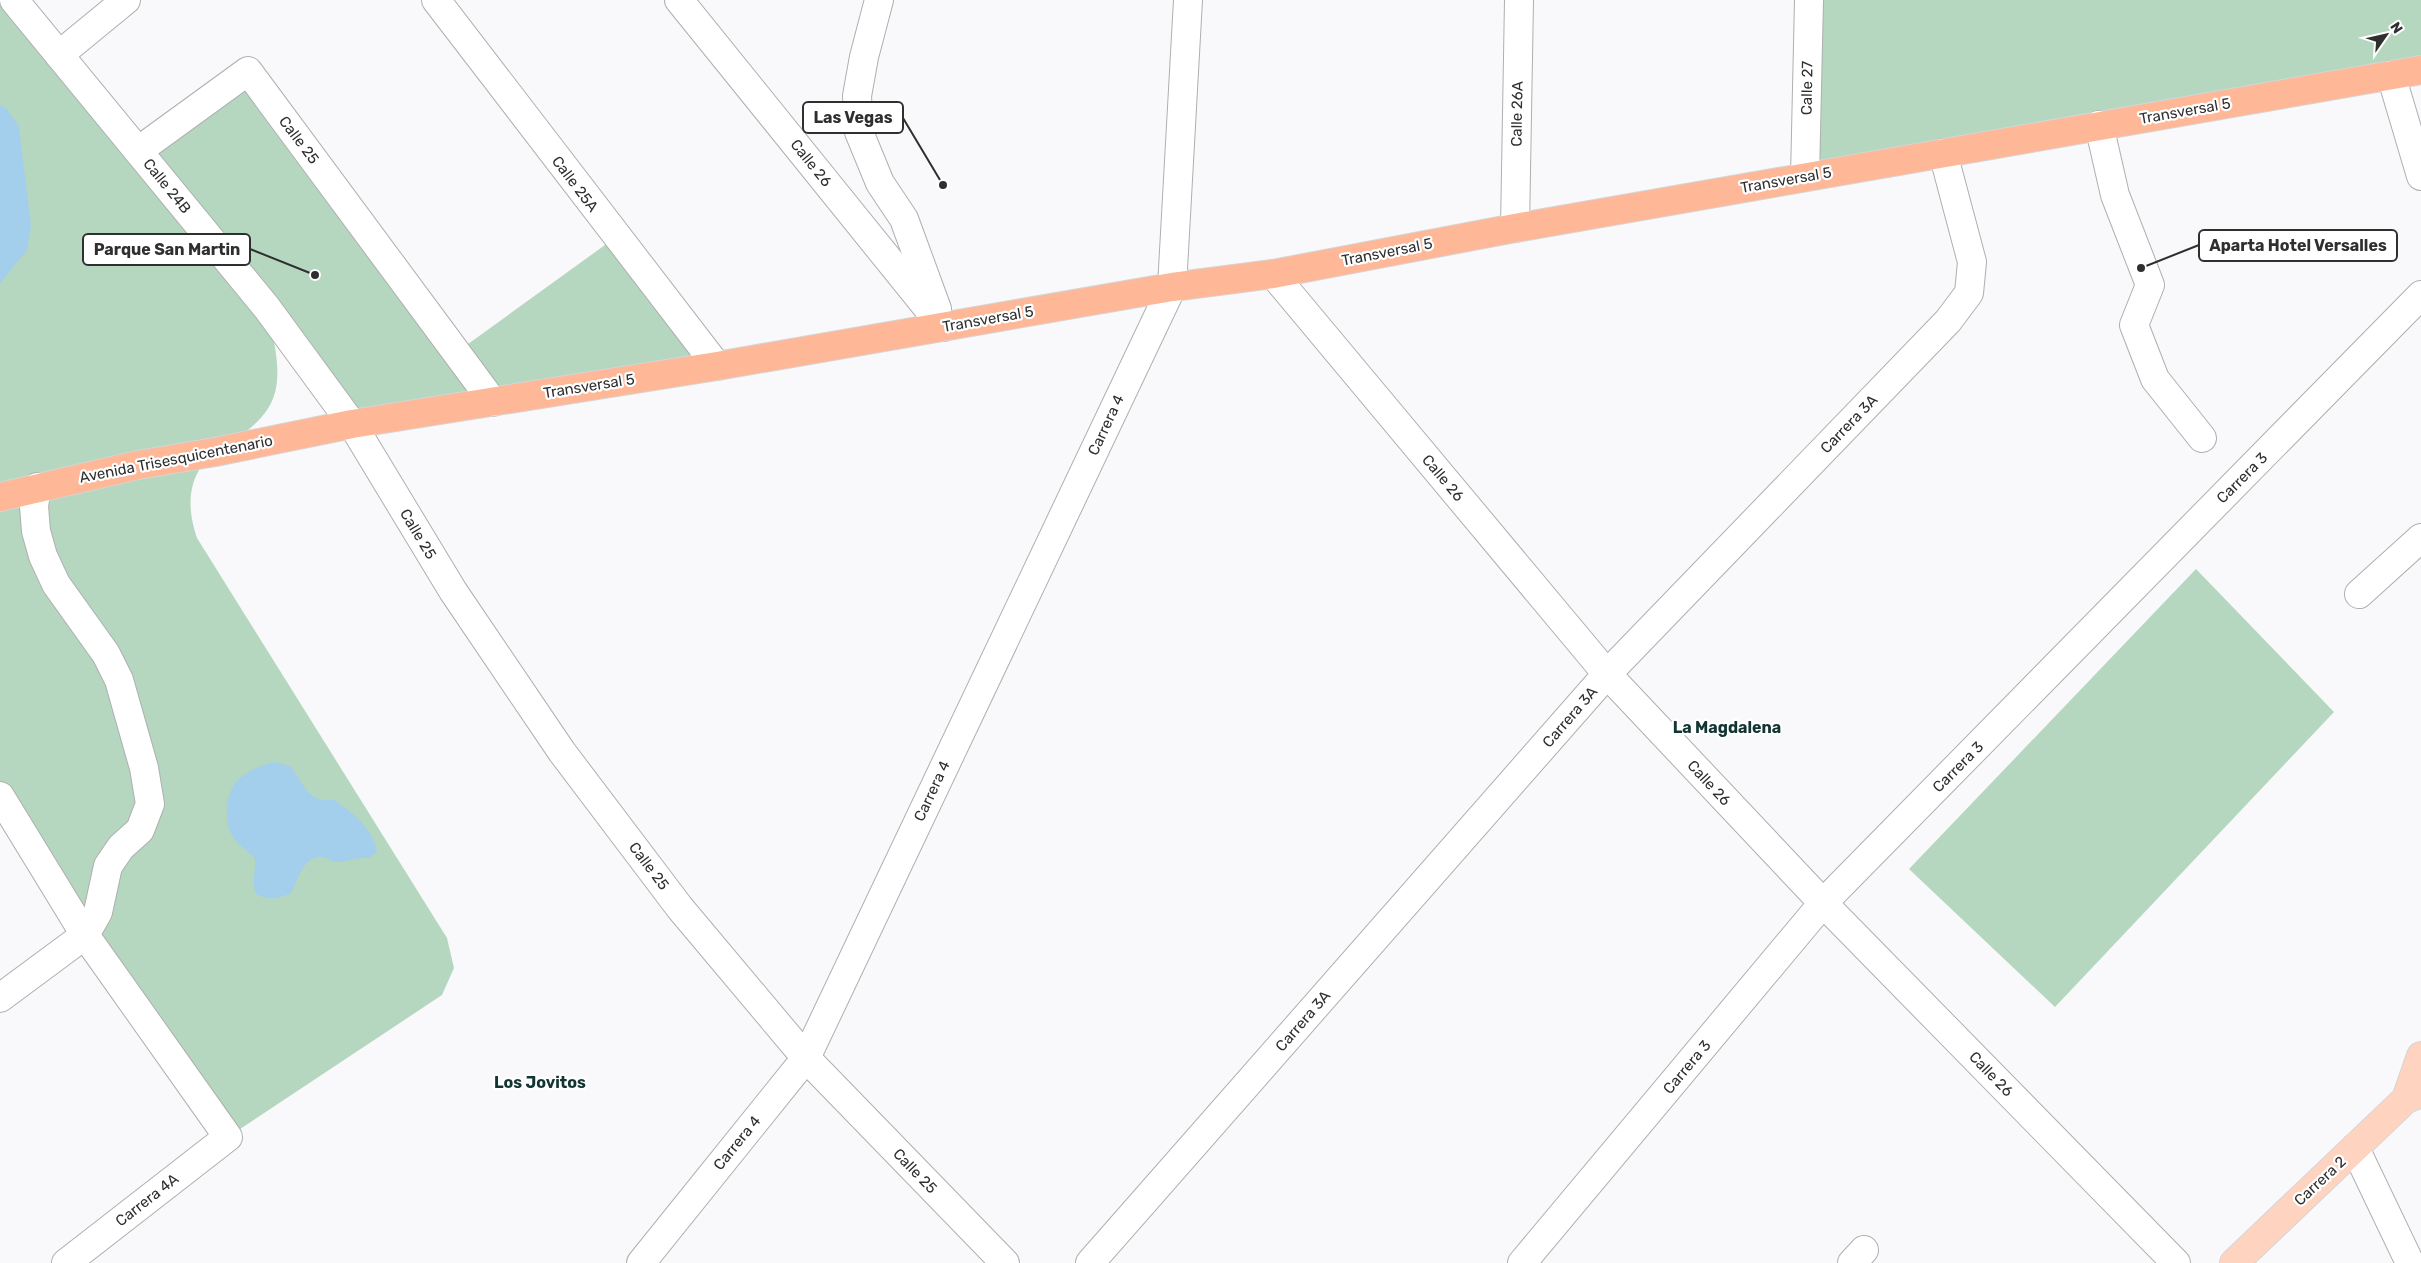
<svg xmlns="http://www.w3.org/2000/svg" width="2421" height="1263" viewBox="0 0 2421 1263" font-family="Rubik,sans-serif">
	<style>
		.park { fill: #b5d7bf }
		.water { fill: #a3ceec }
		.lines { fill: none; stroke-linecap: round; stroke-linejoin: round }
		.minor-casing { stroke: #afafb1; stroke-width: 30 }
		.major-casing { stroke: #d5d5d6; stroke-width: 30 }
		.highway-casing { stroke: #d5d5d6; stroke-width: 30 }
		.minor { stroke: #fff; stroke-width: 28 }
		.major { stroke: #fed4c1; stroke-width: 28 }
		.highway { stroke: #feb797; stroke-width: 28 }
		.labels { text-anchor: middle; stroke-width: 4.5; stroke-linejoin: round; paint-order: stroke }
		.street-label { font-size: 15px; fill: #2f2f30; stroke: #fff }
		.neighbourhood-label { font-size: 16px; font-weight: bold; fill: #123533; stroke: #fff }
		.leader { fill: none; stroke: #2f2f30; stroke-width: 2 }
		.callout-dot { fill: #2f2f30; stroke: #fff; stroke-width: 2 }
		.callout { fill: #fff; stroke: #2f2f30; stroke-width: 2 }
		.callout-label { font-size: 16px; text-anchor: middle; font-weight: bold; fill: #2f2f30 }
	</style>
	<rect width="100%" height="100%" fill="#f9f9fb"/>
	<g class="park">
		<path d="M0,0H14L138,151L248,71L457,352L616,237L712,360L339,431L272,331C277,357 283,387 267,410C254,429 235,439 217,451C187,472 186,507 197,538L447,938L454,968L442,995L228,1137L0,796Z"/>
		<polygon points="1809,0 2421,0 2421,70 1805,177"/>
		<polygon points="2196,569 2334,712 2055,1007 1909,869"/>
	</g>
	<g class="water">
		<polygon points="0,105 7,109 19,127 31,226 27,250 0,283"/>
		<path d="M274,762L290,766C306,784 304,802 334,800C353,813 373,828 377,852L369,858C357,857 349,862 338,862C332,862 328,858 323,857C302,856 299,879 291,893C277,899 270,901 256,894C251,878 256,874 255,859C249,852 237,844 233,837C223,821 225,792 239,779C249,770 261,765 274,762Z"/>
	</g>
	<g class="lines">
		<defs>
			<g id="minor">
				<polyline points="14,0 267,308 352,424 453,591 562,752 680,908 806,1058 1005,1263"/>
				<polyline points="436,0 717,366"/>
				<polyline points="679,0 943,327"/>
				<polyline points="879,0 864,57 857,96 859,132 880,183 904,219 937,309"/>
				<polyline points="59,55 126,0"/>
				<polyline points="2391,75 2421,176"/>
				<polyline points="2099,125 2115,195 2150,285 2134,325 2155,379 2202,438"/>
				<polyline points="138,151 248,71 493,402"/>
				<polyline points="1805,177 1809,0"/>
				<polyline points="1515,228 1519,0"/>
				<polyline points="1273,274 1607,674 1823,903 2176,1263"/>
				<polyline points="2359,594 2421,538"/>
				<polyline points="0,796 85,935 228,1137 66,1263"/>
				<polyline points="0,998 85,935 98,912 108,866 121,847 140,830 150,804 144,768 119,680 106,654 56,584 43,556 36,531 34,506 37,487"/>
				<polyline points="2355,1148 2410,1263"/>
				<polyline points="641,1263 806,1058 1172,287 1188,0"/>
				<polyline points="1090,1263 1607,674 1948,321 1969,293 1972,262 1943,153"/>
				<polyline points="1522,1263 1823,903 2421,295"/>
				<polyline points="1852,1263 1864,1250"/>
			</g>
			<g id="major">
				<polyline points="2406,1099 2421,1056"/>
				<polyline points="2234,1263 2406,1099 2421,1093"/>
			</g>
			<polyline id="highway" points="0,497 138,465 215,452 352,424 717,366 1172,287 1273,274 1515,228 2421,70"/>
		</defs>
		<use href="#minor" class="minor-casing"/>
		<use href="#major" class="major-casing"/>
		<use href="#highway" class="highway-casing"/>
		<use href="#minor" class="minor"/>
		<use href="#major" class="major"/>
		<use href="#highway" class="highway"/>
	</g>
	<g class="labels">
		<g class="street-label">
			<text transform="translate(1807 88) rotate(-89)" y="5">Calle 27</text>
			<text transform="translate(2185 111) rotate(-10)" y="5">Transversal 5</text>
			<text transform="translate(1517 114) rotate(-89)" y="5">Calle 26A</text>
			<text transform="translate(299 140) rotate(53)" y="5">Calle 25</text>
			<text transform="translate(811 163) rotate(51)" y="5">Calle 26</text>
			<text transform="translate(1786 180) rotate(-10)" y="5">Transversal 5</text>
			<text transform="translate(575 184) rotate(53)" y="5">Calle 25A</text>
			<text transform="translate(167 186) rotate(51)" y="5">Calle 24B</text>
			<text transform="translate(1387 252) rotate(-11)" y="5">Transversal 5</text>
			<text transform="translate(988 319) rotate(-10)" y="5">Transversal 5</text>
			<text transform="translate(589 386) rotate(-9)" y="5">Transversal 5</text>
			<text transform="translate(1849 424) rotate(-46)" y="5">Carrera 3A</text>
			<text transform="translate(1106 425) rotate(-65)" y="5">Carrera 4</text>
			<text transform="translate(176 459) rotate(-11)" y="5">Avenida Trisesquicentenario</text>
			<text transform="translate(1443 478) rotate(50)" y="5">Calle 26</text>
			<text transform="translate(2242 478) rotate(-45)" y="5">Carrera 3</text>
			<text transform="translate(418 534) rotate(59)" y="5">Calle 25</text>
			<text transform="translate(1570 717) rotate(-49)" y="5">Carrera 3A</text>
			<text transform="translate(1958 767) rotate(-45)" y="5">Carrera 3</text>
			<text transform="translate(1709 783) rotate(47)" y="5">Calle 26</text>
			<text transform="translate(932 791) rotate(-65)" y="5">Carrera 4</text>
			<text transform="translate(649 866) rotate(53)" y="5">Calle 25</text>
			<text transform="translate(1303 1021) rotate(-49)" y="5">Carrera 3A</text>
			<text transform="translate(1687 1067) rotate(-50)" y="5">Carrera 3</text>
			<text transform="translate(1991 1074) rotate(46)" y="5">Calle 26</text>
			<text transform="translate(737 1143) rotate(-51)" y="5">Carrera 4</text>
			<text transform="translate(915 1171) rotate(46)" y="5">Calle 25</text>
			<text transform="translate(2320 1181) rotate(-43)" y="5">Carrera 2</text>
			<text transform="translate(147 1200) rotate(-38)" y="5">Carrera 4A</text>
		</g>
		<g class="neighbourhood-label">
			<text x="1727" y="733">La Magdalena</text>
			<text x="540" y="1088">Los Jovitos</text>
		</g>
	</g>
	<path class="leader" d="M943 185L903 118M2141 268L2199 245M315 275L250 249"/>
	<g class="callout-dot">
		<circle cx="943" cy="185" r="5"/>
		<circle cx="2141" cy="268" r="5"/>
		<circle cx="315" cy="275" r="5"/>
	</g>
	<g class="callout">
		<rect x="803" y="102" width="100" height="31" rx="5"/>
		<rect x="2199" y="230" width="198" height="31" rx="5"/>
		<rect x="83" y="234" width="167" height="31" rx="5"/>
	</g>
	<g class="callout-label">
		<text x="853" y="123">Las Vegas</text>
		<text x="2298" y="251">Aparta Hotel Versalles</text>
		<text x="167" y="255">Parque San Martin</text>
	</g>
	<g transform="translate(2386 35) rotate(56)" stroke="#ffffff" stroke-width="4" paint-order="stroke">
	<path d="M0-4L9 19L0 12L-9 19Z" fill="#2f2f30"/>
	<text y="-8" font-size="14" font-weight="bold" text-anchor="middle" fill="#2f2f30">N</text>
	</g>
</svg>
